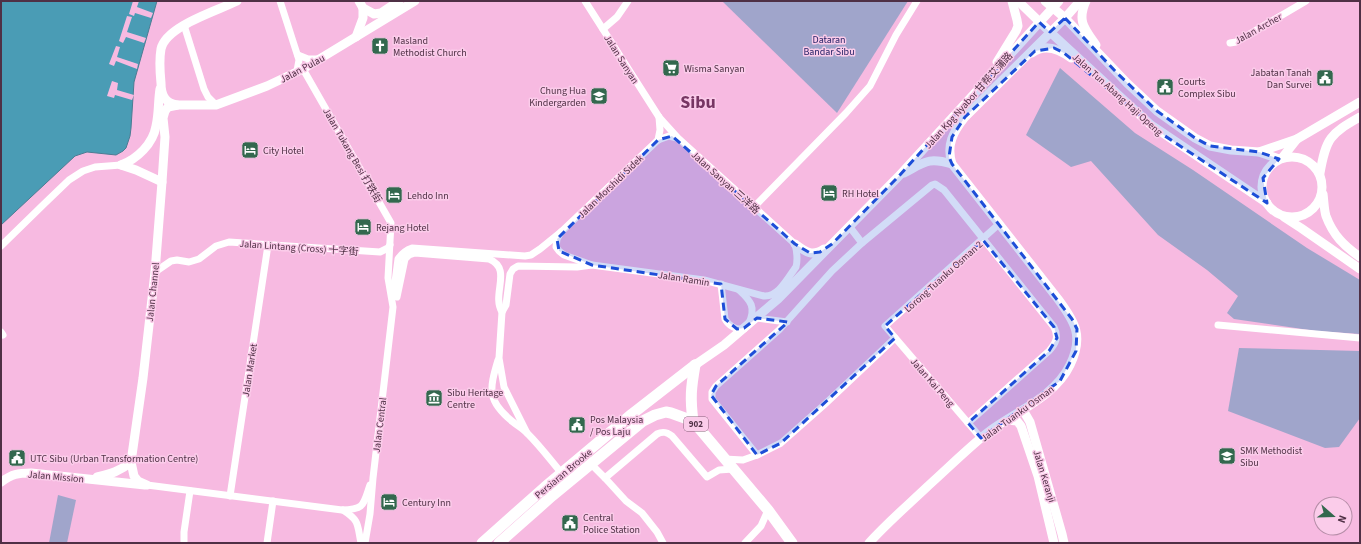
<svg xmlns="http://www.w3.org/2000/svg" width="1361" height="544" viewBox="0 0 1361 544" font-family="'Source Sans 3','Noto Sans SC',sans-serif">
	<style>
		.green { fill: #a0a5cb }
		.water { fill: #4a9cb5; stroke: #4c7c93 }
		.pier { fill: #f7bae1 }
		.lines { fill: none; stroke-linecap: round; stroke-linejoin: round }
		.street { stroke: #fff; stroke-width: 7 }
		.secondary { stroke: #fff; stroke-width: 9 }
		.primary { stroke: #fff; stroke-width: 11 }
		.marked { fill: #1d4ed8; fill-opacity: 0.2; stroke: #1d4ed8; stroke-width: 3; stroke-dasharray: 8 5; stroke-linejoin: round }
		.labels { text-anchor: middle; stroke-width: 3; stroke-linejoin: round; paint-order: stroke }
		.shield { fill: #fbccea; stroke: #835f76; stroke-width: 1 }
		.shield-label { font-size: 9px; font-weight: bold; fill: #4f3045 }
		.street-label { font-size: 10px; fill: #4f3045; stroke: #fbccea }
		.park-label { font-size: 10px; fill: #262166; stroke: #fbccea }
		.poi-label { font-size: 10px; fill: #4f3045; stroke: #fbccea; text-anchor: start }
		.town-label { font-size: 18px; font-weight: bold; fill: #773663; stroke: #fbccea }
	</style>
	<rect width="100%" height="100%" fill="#f7bae1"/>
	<g class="green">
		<polygon points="722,1 908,1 837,113"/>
		<polygon points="1060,68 1135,133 1193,170 1307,248 1360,280 1360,334 1316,331 1234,319 1227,313 1238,296 1207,270 1158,235 1091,161 1071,167 1026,135"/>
		<polygon points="1239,348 1360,351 1360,418 1339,447 1325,448 1228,411"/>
		<polygon points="58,495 76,500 67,543 49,543"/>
	</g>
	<polygon class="water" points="1,1 157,1 134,82 131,128 130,136 126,148 123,151 116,155 87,152 75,156 1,225"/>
	<g class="pier">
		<polygon points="133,1 139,1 137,7 153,13 151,18 135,13 134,16 129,14"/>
		<polygon points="127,16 132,17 127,32 146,38 144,43 126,37 123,43 119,41"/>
		<polygon points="116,46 120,47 117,57 138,64 137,69 116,61 114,66 109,64"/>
		<polygon points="112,81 118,83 117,90 134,95 132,100 115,95 114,98 107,96"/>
	</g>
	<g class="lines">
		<g class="street">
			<polyline points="280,1 299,60 297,71"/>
			<polyline points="184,25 204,89 208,97 216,105"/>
			<polyline points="603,29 617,17 628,1"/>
			<polyline points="1230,43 1236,42 1306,1"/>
			<polyline points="298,55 308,59 319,59"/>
			<polyline points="303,69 391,223 388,278 393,307 373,478 370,514 365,543"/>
			<polyline points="658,140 660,130 659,117"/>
			<polyline points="754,207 846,113 870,86 896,35 917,1"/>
			<polyline points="849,226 862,243"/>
			<path d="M561,232L557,239L556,247L559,251L564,255L592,265L704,280L764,296C779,297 788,277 796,267C798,259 797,252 795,244L678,138L659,117L585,1"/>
			<polyline points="1,246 44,204 69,180 83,171 95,167 121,165"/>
			<polyline points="155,272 171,261 177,260 189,262 199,259 216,246 229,242 380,252 388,248 390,245"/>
			<path d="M721,284L725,319C729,326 736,330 744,329"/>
			<path d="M739,290C751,301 756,307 749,323"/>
			<path d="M393,297L398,259C402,253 406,250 412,248L525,256L531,255L540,249L561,232L658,140L669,136L677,138"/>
			<path d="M397,297L405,259L409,255L415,253L489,259C513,269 491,294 502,312"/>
			<polyline points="757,318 787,322"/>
			<polyline points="1218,325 1360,338"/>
			<polyline points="1,332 3,335"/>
			<path d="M498,360C489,390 487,401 513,422C518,426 524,429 528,434C541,447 552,462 564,476"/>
			<polyline points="527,433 504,387 499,358 502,312 506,305 510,274 513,269 518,266 577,267 592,265"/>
			<polyline points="981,438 885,326 999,224"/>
			<path d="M757,455L712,399V392L716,386L779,330L832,271L862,243L932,185L935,184L944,190L1054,327C1059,337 1056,343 1049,351L968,423"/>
			<polyline points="724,459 743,460 757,455 781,443 824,405 895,338"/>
			<polyline points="591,464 605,478 626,501 642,513 657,532 663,543"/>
			<path d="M605,478L657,434C663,431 667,432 672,436L707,477L719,470L733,469"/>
			<path d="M147,485L342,510C365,509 363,505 370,485"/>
			<polyline points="230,496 268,245"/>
			<path d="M343,510C360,521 357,524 361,543"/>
			<polyline points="184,543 184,532 190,491"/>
			<polyline points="267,543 273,501"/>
			<polyline points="745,543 761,526 768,510"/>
		</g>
		<g class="secondary">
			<polyline points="359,1 363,8 374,14 381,13 399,1"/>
			<polyline points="1018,1 1050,32 1151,125 1267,203"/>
			<polyline points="1045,1 1065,18 1127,83 1157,111 1195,138 1210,146 1231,150 1259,152 1279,159"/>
			<path d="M1086,1C1077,21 1084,28 1096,45"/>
			<polyline points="356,37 363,18 363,8"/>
			<path d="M1032,53C1045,43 1059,49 1071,58"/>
			<polyline points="997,62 1016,31 1018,26 1017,20 1012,1"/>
			<path d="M177,105C165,103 161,95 161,83C160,73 159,60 161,49C166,26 217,11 237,1"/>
			<polyline points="1259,152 1297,139"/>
			<circle cx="1292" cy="187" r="30"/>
			<polyline points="1282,158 1297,139 1360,102"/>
			<path d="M121,165C137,159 153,144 156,126C159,113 158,101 160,89"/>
			<polyline points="121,165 136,170 162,182"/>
			<path d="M904,173C925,162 928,157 952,164"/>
			<path d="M1320,173C1326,138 1330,134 1360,117"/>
			<path d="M1323,194C1324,201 1324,210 1326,216C1333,235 1344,246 1360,257"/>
			<polyline points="1284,217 1301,228 1360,269"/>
			<path d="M795,244C806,252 812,257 824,249"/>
			<polyline points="695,365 724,345 778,299 898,177 1059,1"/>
			<polyline points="1023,410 1030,422 1062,534 1064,543"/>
			<polyline points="1007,420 1017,421 1021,426 1038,476 1054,543"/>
			<path d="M97,477C111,474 120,471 131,462"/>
			<path d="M1,482C12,474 18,473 31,473L145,485"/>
			<polyline points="147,485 138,481 134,476 131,462 143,378 155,272 162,182 165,137 163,118 165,111 168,107 178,105 216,105 267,86 303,69 415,1"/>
			<path d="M869,543C887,523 908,505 928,486C948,468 966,450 987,433C1013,413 1055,397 1070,365C1084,336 1075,322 1058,299L952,164C946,145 953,132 965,117L1065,18L1080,1"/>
		</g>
		<g class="primary">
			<path d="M693,421C690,398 691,388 695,365"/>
			<polyline points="482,543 545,487 632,414 695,365"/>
			<polyline points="499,543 552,496 643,421 655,415 666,412 671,413 693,421 768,510 792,543"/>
		</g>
	</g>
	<path class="marked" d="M1065,18L1116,72L1157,111L1195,138L1210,146L1259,152L1279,159L1263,178L1267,203L1165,136L1064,53L1054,48L1035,51L965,117L952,137L949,157L952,164L1072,319L1077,329L1076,351L1060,381L981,438L968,423L1049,351L1057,338L1054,327L983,240L885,326L895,338L781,443L757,455L711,395L716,386L788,322L757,318L744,328L737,329L725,319L721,284L592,265L559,251L557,239L658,140L672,136L795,244L810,253L820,252L832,244L898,177L1039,22L1050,32Z"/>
	<defs>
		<symbol id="church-square" viewBox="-11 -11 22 22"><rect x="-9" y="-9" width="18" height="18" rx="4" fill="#33684e" stroke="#fbccea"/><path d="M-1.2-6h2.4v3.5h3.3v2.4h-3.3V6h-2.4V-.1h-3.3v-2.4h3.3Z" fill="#fff"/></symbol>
		<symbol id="supermarket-square" viewBox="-11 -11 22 22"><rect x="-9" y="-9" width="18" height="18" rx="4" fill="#33684e" stroke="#fbccea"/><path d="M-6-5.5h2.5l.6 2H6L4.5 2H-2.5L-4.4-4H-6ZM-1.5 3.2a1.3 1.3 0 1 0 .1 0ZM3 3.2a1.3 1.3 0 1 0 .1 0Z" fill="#fff"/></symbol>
		<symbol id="civic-square" viewBox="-11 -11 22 22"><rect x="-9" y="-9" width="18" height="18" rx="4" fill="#33684e" stroke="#fbccea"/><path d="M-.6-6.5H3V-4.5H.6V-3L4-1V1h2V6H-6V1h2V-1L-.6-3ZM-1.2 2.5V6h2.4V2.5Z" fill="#fff"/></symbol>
		<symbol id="school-square" viewBox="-11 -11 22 22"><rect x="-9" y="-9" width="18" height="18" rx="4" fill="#33684e" stroke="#fbccea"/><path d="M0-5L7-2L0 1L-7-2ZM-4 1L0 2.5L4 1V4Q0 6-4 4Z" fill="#fff"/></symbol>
		<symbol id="hotel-square" viewBox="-11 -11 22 22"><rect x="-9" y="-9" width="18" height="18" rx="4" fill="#33684e" stroke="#fbccea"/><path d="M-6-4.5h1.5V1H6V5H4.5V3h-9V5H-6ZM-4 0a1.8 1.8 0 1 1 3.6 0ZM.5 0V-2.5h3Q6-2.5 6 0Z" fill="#fff"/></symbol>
		<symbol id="museum-square" viewBox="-11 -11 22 22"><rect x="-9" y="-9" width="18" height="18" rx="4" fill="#33684e" stroke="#fbccea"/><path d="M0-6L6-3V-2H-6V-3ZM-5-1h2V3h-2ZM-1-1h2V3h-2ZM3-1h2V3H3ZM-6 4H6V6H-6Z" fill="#fff"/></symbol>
	</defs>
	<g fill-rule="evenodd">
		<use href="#church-square" x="370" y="36" width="20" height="20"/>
		<use href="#supermarket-square" x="661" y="58" width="20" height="20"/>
		<use href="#civic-square" x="1315" y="68" width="20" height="20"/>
		<use href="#civic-square" x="1155" y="77" width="20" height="20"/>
		<use href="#school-square" x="589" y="86" width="20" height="20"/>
		<use href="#hotel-square" x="240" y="140" width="20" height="20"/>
		<use href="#hotel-square" x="819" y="183" width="20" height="20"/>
		<use href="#hotel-square" x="384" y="185" width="20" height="20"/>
		<use href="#hotel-square" x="353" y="217" width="20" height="20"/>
		<use href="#museum-square" x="424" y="388" width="20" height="20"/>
		<use href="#civic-square" x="567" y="415" width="20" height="20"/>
		<use href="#school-square" x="1217" y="446" width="20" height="20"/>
		<use href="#civic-square" x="7" y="448" width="20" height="20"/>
		<use href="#hotel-square" x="379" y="492" width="20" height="20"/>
		<use href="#civic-square" x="560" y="513" width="20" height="20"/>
	</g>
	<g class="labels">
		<rect class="shield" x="684" y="417" width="24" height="14" rx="3"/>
		<g class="shield-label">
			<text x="696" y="427">902</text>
		</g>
		<g class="street-label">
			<text transform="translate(1258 28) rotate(-29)" y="4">Jalan Archer</text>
			<text transform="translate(622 59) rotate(58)" y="4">Jalan Sanyan</text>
			<text transform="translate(302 68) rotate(-28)" y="4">Jalan Pulau</text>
			<text transform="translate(1118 94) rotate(42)" y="4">Jalan Tun Abang Haji Openg</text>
			<text transform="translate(968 100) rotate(-48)" y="4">Jalan Kpg Nyabor 甘帮艾蒲路</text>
			<text transform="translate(353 155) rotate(60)" y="4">Jalan Tukang Besi 打铁街</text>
			<text transform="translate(726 182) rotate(42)" y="4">Jalan Sanyan 三洋路</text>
			<text transform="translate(610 186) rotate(-44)" y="4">Jalan Morshidi Sidek</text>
			<text transform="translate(299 247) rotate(4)" y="4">Jalan Lintang (Cross) 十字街</text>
			<text transform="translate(943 276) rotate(-42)" y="4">Lorong Tuanku Osman 2</text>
			<text transform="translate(684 278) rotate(9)" y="4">Jalan Ramin</text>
			<text transform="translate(152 292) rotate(-84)" y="4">Jalan Channel</text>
			<text transform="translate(249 370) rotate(-81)" y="4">Jalan Market</text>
			<text transform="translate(933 382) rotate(49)" y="4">Jalan Kai Peng</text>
			<text transform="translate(1017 413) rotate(-36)" y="4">Jalan Tuanku Osman</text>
			<text transform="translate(379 425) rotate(-83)" y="4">Jalan Central</text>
			<text transform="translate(563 473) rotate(-40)" y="4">Persiaran Brooke</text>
			<text transform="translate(56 476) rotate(5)" y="4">Jalan Mission</text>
			<text transform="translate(1045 476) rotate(73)" y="4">Jalan Keranji</text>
		</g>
		<g class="park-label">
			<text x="829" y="43">Dataran<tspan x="829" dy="12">Bandar Sibu</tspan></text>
		</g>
		<g class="poi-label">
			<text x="393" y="44">Masland<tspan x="393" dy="12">Methodist Church</tspan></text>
			<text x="684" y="72">Wisma Sanyan</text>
			<text x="1312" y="76" text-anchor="end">Jabatan Tanah<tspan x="1312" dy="12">Dan Survei</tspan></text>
			<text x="1178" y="85">Courts<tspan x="1178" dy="12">Complex Sibu</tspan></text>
			<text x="586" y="94" text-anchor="end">Chung Hua<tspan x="586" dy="12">Kindergarden</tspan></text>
			<text x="263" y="154">City Hotel</text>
			<text x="842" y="197">RH Hotel</text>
			<text x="407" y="199">Lehdo Inn</text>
			<text x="376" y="231">Rejang Hotel</text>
			<text x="447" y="396">Sibu Heritage<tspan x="447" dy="12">Centre</tspan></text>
			<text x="590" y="423">Pos Malaysia<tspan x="590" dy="12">/ Pos Laju</tspan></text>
			<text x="1240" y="454">SMK Methodist<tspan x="1240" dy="12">Sibu</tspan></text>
			<text x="30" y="462">UTC Sibu (Urban Transformation Centre)</text>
			<text x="402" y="506">Century Inn</text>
			<text x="583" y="521">Central<tspan x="583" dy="12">Police Station</tspan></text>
		</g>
		<g class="town-label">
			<text x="698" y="108">Sibu</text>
		</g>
	</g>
	<rect width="1361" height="544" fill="none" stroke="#4f3045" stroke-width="4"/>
	<g transform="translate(1333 516) rotate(110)"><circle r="19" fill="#fbccea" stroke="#b68ea8"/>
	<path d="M0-3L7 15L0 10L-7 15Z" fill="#33684e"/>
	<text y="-6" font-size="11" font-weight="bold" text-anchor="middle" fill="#4f3045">N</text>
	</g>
</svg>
